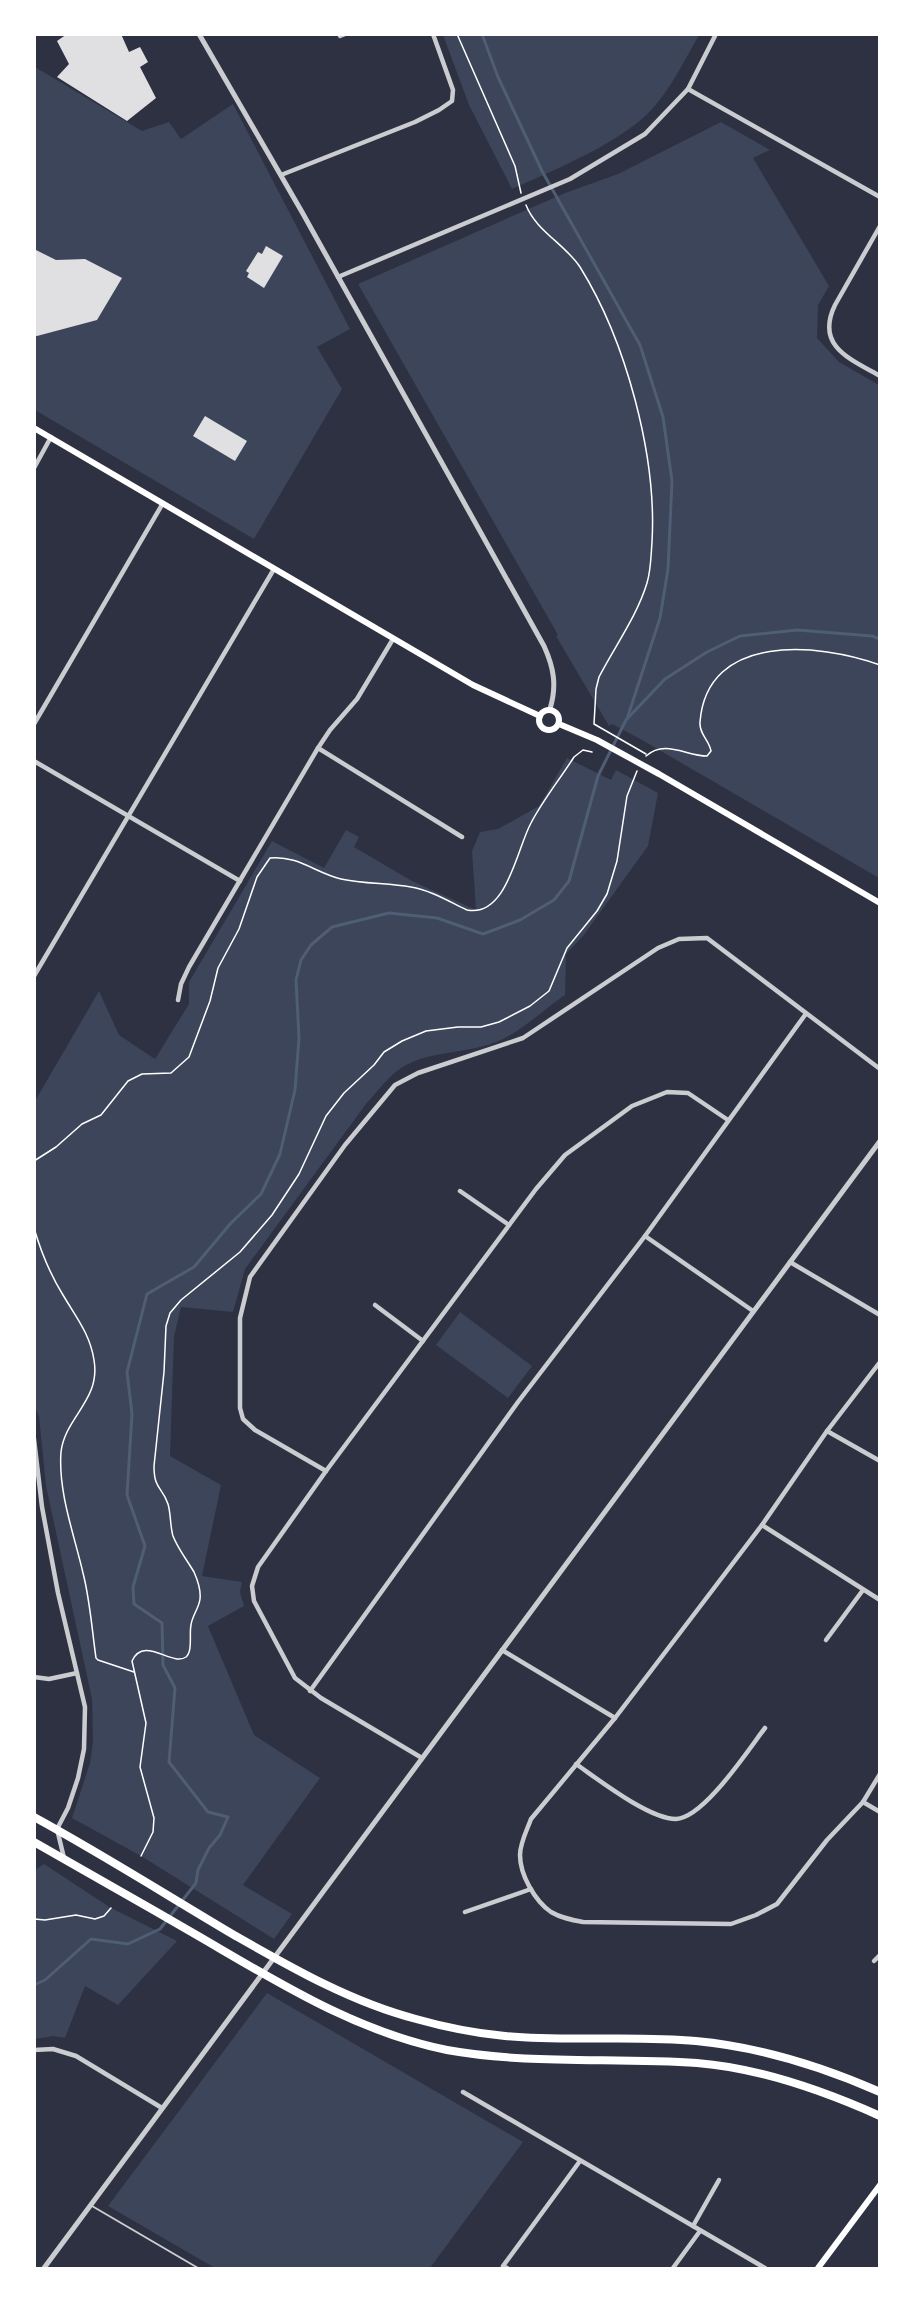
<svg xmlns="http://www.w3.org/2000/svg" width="914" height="2303" viewBox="0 0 914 2303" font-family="'IBM Plex Sans',sans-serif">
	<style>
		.green { fill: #3c4559 }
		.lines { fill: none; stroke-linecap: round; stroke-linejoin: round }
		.stream { stroke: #4f5d75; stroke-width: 3 }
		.building { fill: #e0e0e3 }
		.path { stroke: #fff; stroke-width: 1.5 }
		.service { stroke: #caccd0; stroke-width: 2 }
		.minor { stroke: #caccd0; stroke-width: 4.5 }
		.tertiary { stroke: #caccd0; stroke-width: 5 }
		.secondary { stroke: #fff; stroke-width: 6 }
		.trunk { stroke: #fff; stroke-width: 8 }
	</style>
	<rect width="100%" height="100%" fill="#2d3142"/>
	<g class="green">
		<path d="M443,35H699C683,63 667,97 642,119C608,148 554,170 512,189L469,105Z"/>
		<polygon points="35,67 142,131 169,122 181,139 233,104 350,329 317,347 342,389 254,539 35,410"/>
		<polygon points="721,122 770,150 753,158 829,286 818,305 817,338 839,362 879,385 879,878 642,740 612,724 609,726 556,636 558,635 358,284 565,193 618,174"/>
		<path d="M567,758L611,780L616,770L658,793L648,846L583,936L566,954L565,995C543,1010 520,1033 496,1042C468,1053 437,1051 410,1063C392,1071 379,1090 366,1104L245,1269L233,1312L181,1307L174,1337L170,1456L221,1485L202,1576L242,1582L240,1592L244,1606L208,1626L254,1735L320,1778L243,1885L292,1914L274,1939L141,1856L72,1818L90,1763L93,1742L92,1699L46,1486L39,1416L35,1408V1101L99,991L119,1035L155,1059L189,1004V982L272,841L324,868L346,830L359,837L354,847L412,881L476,910L472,851L480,832L498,829L539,806Z"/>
		<polygon points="460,1312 532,1366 508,1398 436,1345"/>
		<polygon points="44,1864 111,1908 177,1941 118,2005 85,1986 65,2038 53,2036 35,2039 35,1870"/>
		<polygon points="267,1993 523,2142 430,2268 215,2268 108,2206"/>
	</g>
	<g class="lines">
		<g class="stream">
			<polyline points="482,34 498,77 542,171 640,345 663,417 672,481 668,569 660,618 627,719"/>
			<polyline points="34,1985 45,1980 91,1939 128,1944 160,1929 196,1883 198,1870 209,1848 220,1835 228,1817 208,1812 169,1762 175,1688 163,1665 162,1623 134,1604 133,1587 145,1546 127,1495 132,1414 127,1372 147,1294 194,1267 231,1223 261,1194 280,1154 295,1090 299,1038 296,980 301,960 311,945 332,927 389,913 437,918 483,934 520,920 554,900 569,881 598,776 626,720 665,679 707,652 740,636 797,630 872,636 880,639"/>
		</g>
	</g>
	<g class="building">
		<polygon points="67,34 121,34 129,52 140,47 148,62 140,67 156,98 127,121 57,77 69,64 57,41"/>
		<polygon points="266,246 283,256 264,288 247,277 249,273 246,271 258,252 262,254"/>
		<polygon points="34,249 56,260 85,259 122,278 97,320 37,336 34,335"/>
		<polygon points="205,416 247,441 235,461 193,436"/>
	</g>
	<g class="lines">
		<g class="path">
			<polyline points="457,34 515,166 521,193"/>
			<path d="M526,205C536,231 565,244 580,267C626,341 657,456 652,542C651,555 651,570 647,583C637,616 615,646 599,677L596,689L594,724L646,754"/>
			<path d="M646,756C665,739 686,756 707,756L711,751C709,740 699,734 700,722C707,632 819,643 880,665"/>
			<path d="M34,1161L56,1147L82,1124L101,1115L128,1081L142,1074L171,1073L189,1057L210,1001L218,968L239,929L257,877L270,858C297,855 316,873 341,879C364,884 388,883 411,887C430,890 450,902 467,910C507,918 517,848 531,823C543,800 560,779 574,757L583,750L592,752"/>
			<path d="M34,1228C41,1252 50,1274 63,1295C76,1317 90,1334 94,1360C101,1400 65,1417 61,1452C58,1492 74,1534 83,1573C90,1600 92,1630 96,1658L98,1660L134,1672"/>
			<path d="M141,1856L153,1832L154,1818L140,1767L146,1723L132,1661C144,1635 172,1667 186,1657C193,1651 189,1634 191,1625C192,1616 199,1608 200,1599C201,1590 198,1581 194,1572C187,1560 178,1549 173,1536C170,1526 171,1514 168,1504C162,1486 154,1490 154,1466L164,1372L166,1326L170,1313L181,1300L240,1252L272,1215L299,1174L326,1116L344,1093L374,1065L384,1052L402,1041L426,1031L458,1027H481L499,1022L530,1006L549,991L567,948L597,911L607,894L617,861L627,796L637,771"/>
			<polyline points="34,1919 45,1920 76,1915 95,1919 104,1916 111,1908"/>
		</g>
		<polyline class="service" points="92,2206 198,2268"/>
		<g class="minor">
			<polyline points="340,36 345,34"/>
			<polyline points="688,89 880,197"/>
			<polyline points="281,175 415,122 439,110 452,101 453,90 433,34"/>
			<path d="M880,226L835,305C815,346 850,359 880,376"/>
			<polyline points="338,277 570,179 645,134 688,89 716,34"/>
			<polyline points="34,468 51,437"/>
			<polyline points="34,724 163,503"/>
			<polyline points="318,748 462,837"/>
			<polyline points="34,761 240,881"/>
			<polyline points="34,976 274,569"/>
			<polyline points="178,1000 181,984 189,967 318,748 330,730 357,699 393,639"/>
			<polyline points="460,1191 509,1225"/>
			<polyline points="645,1236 753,1311"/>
			<polyline points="790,1262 880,1315"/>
			<polyline points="375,1305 423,1341"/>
			<path d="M880,1362L827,1431L762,1525L692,1617L615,1718L531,1819C527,1830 520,1843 520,1855C520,1875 535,1901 551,1912C561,1918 572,1920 583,1922L731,1924L756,1915L777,1904L827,1840L863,1802L880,1774"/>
			<polyline points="827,1431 880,1461"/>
			<polyline points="34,1439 42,1507 58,1593 85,1707 84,1749 78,1778 68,1808 57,1829 64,1858"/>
			<polyline points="326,1471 255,1430 243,1419 240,1408 240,1318 250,1277 345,1145 395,1085 418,1073 523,1038 658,948 679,939 707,938 880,1069"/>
			<polyline points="762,1525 880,1600"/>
			<polyline points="826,1640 863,1590"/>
			<polyline points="502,1650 615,1718"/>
			<polyline points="34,1677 49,1679 77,1673"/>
			<polyline points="310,1691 518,1402 645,1236 805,1015"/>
			<polyline points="422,1758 321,1698 295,1678 254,1601 252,1586 258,1567 326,1471 536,1189 565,1155 632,1106 667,1092 688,1093 728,1120"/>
			<path d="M576,1764C599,1780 649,1819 676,1819C704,1818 748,1750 765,1728"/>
			<polyline points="863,1802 880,1812"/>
			<polyline points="465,1912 531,1889"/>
			<polyline points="874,1961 880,1955"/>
			<polyline points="34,2050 53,2049 76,2056 162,2108"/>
			<polyline points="463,2092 765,2268"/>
			<polyline points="693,2226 719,2180"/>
			<polyline points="507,2268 503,2266 580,2161"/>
			<polyline points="673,2268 700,2231"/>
		</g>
		<g class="tertiary">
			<path d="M199,34L302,212L544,646C554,668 557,686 550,709"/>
			<polyline points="44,2268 880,1141"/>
		</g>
		<g class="secondary">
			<polyline points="34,428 473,685 540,716"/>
			<circle cx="549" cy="720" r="10"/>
			<polyline points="559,724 597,740 659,774 880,903"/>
			<polyline points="818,2268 880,2185"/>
		</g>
		<g class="trunk">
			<path d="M34,1817C102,1854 168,1896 234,1935C292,1968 351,2002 416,2019C444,2027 475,2033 505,2036C568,2042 633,2035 696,2041C760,2047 821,2066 880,2092"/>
			<path d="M34,1842C90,1874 145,1905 200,1937C279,1983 357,2032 447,2050C530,2065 614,2057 697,2063C760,2068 822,2090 880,2116"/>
		</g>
	</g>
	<rect width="914" height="2303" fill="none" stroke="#ffffff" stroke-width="72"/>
</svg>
